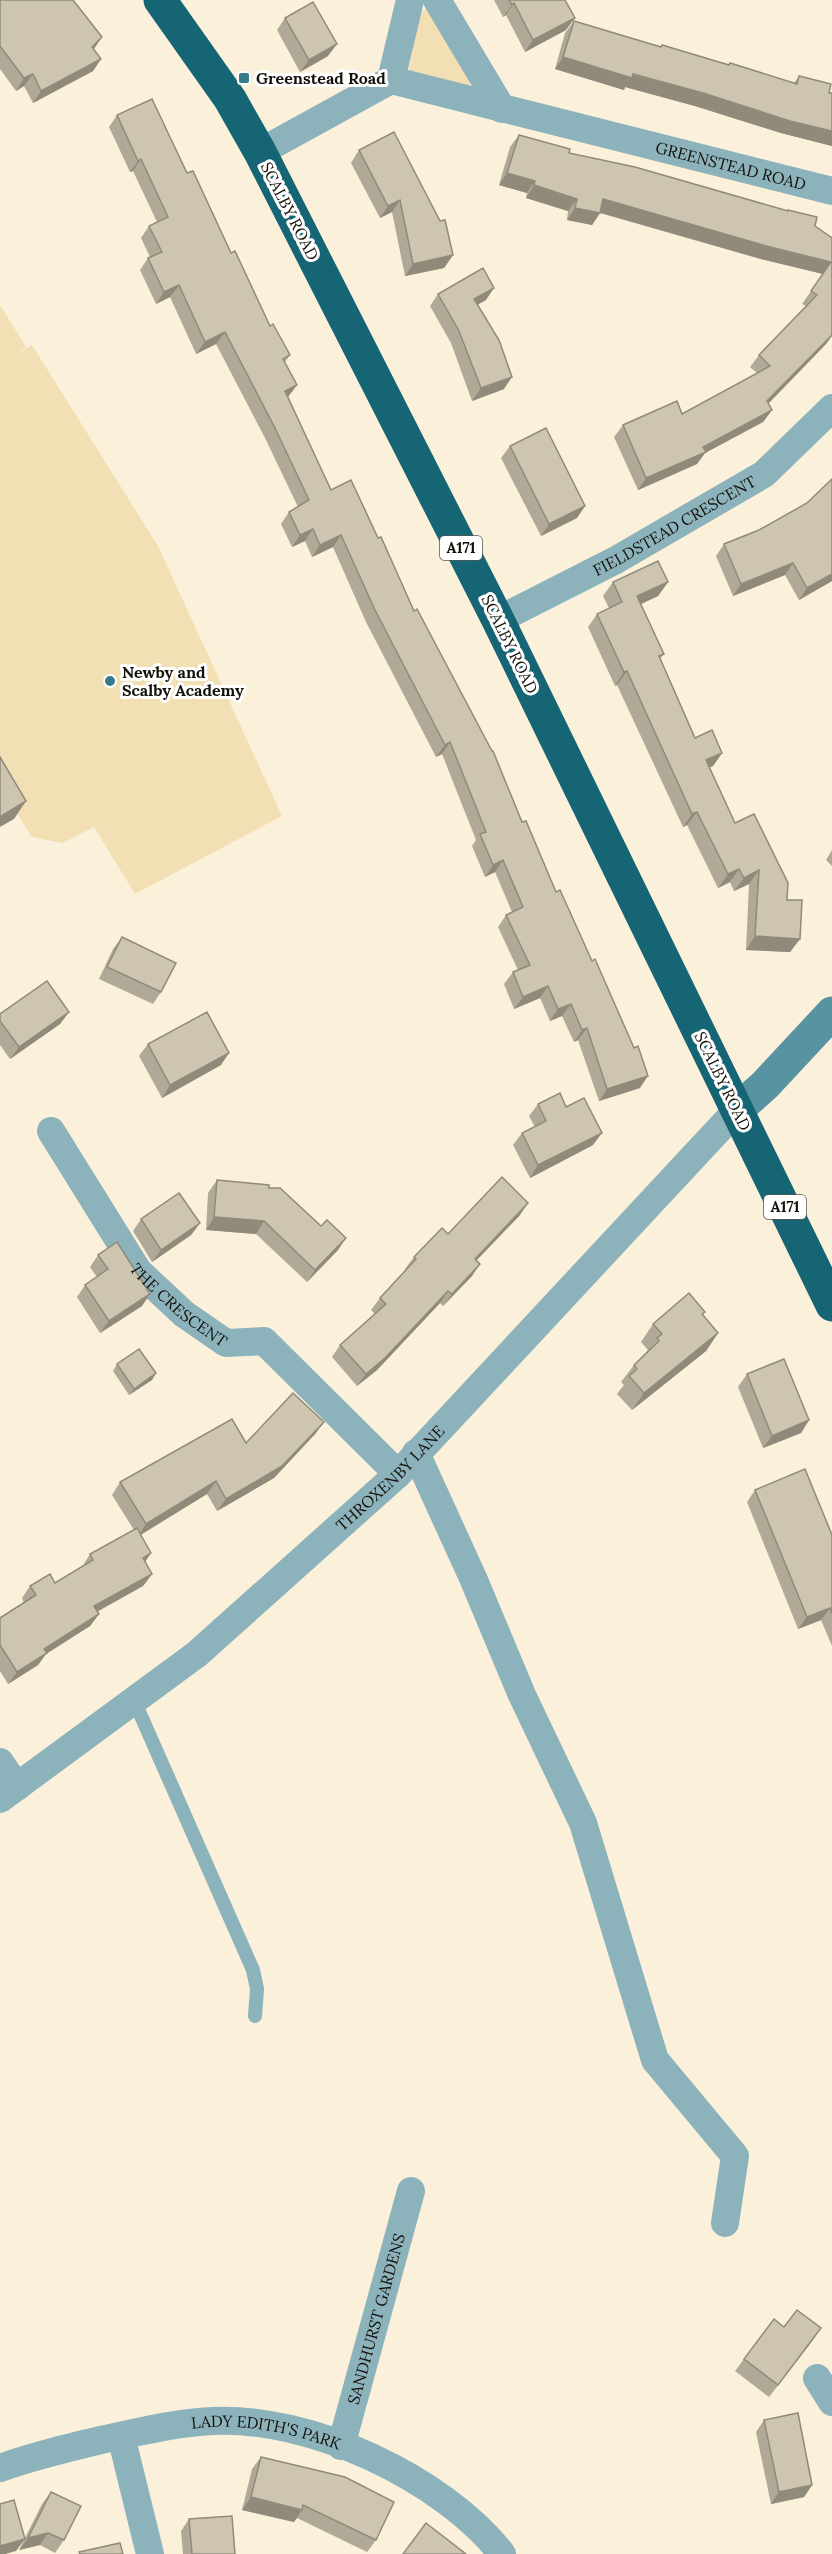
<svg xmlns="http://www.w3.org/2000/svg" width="832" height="2554" viewBox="0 0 832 2554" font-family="Lora,serif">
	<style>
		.green { fill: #f2dfb4 }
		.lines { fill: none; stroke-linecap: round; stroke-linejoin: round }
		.lane { stroke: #8cb2bb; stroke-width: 14 }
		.street { stroke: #8cb2bb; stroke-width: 28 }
		.secondary { stroke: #5793a0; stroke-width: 33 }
		.highway { stroke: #156575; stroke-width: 33 }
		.wall { fill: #b1a997 }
		.shaded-wall { fill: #908a7b }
		.building { fill: #cec5b0; stroke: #908a7b; stroke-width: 1.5 }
		.poi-dot { fill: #387c8b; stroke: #fff; stroke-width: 2 }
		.labels { text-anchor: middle; stroke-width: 6; stroke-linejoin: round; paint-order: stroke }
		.shield { fill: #fff; stroke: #5a5854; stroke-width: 1.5 }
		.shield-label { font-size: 15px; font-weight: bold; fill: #14110a }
		.poi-label { font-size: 16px; font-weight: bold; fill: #14110a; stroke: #fff; text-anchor: start }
		.street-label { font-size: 16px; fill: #14110a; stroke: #fff }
	</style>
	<rect width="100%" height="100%" fill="#fbf1db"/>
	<g class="green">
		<polygon points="428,7 473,77 468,87 409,70 420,13"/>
		<polygon points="0,305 26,347 11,357 32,345 158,546 282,816 135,894 94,827 63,843 32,837 0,786"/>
	</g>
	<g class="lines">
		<polyline class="lane" points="134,1700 253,1970 257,1989 255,2016"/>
		<g class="street">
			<polyline points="437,0 502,109"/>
			<polyline points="391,80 410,0"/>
			<path id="s1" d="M260,152L391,80L832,191"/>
			<path id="s2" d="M498,620L616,560L764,474L832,408"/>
			<path id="s3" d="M51,1131L138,1271L184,1314L226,1343L264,1341L398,1474"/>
			<polyline points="416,1453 473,1578 522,1695 583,1823 655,2060 735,2156 725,2223"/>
			<polyline points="0,1762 17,1787"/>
			<path id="s4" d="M0,1799L197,1654L398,1474L737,1110"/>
			<polyline points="817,2378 832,2402"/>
			<polyline points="121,2436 150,2554"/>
			<path id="s5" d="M341,2446L411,2191"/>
			<path id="s6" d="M0,2468C33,2456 67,2448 101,2440C138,2432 174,2423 213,2421C309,2416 443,2478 502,2554"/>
		</g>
		<polyline class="secondary" points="737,1110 765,1085 832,1013"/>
		<polyline class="highway" points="160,0 230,99 260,152 498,620 832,1305"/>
	</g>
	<g class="wall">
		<polygon points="0,0 93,49 101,59 93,71 33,103 24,86 16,91 0,69"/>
		<polygon points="494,0 565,0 566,30 525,52 506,15 503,17"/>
		<polygon points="285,18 328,56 300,72 277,30"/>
		<polygon points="574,21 661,47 662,45 729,65 730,63 794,83 799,76 829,93 832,93 832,146 781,133 695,106 625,87 624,90 555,69 565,33"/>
		<polygon points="117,115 187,173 270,326 290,355 285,362 297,385 287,397 331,490 378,538 414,611 522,822 640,1088 599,1101 578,1040 574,1042 562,1016 550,1021 540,998 514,1009 504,984 513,972 518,970 498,927 506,915 512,912 495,872 485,877 472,846 476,840 442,754 436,757 366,622 333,547 312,557 305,541 292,547 281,524 289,512 298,507 265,438 216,344 196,354 170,297 156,304 140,270 148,258 150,257 141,238 149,226 157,222 133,171 130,172 109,127"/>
		<polygon points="519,135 569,153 787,211 788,210 832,238 832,336 826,344 768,404 772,410 763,422 705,453 697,464 638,490 614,437 623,425 682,414 757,373 750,367 759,355 806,306 802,304 823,274 761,259 600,213 592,225 567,220 568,211 526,198 527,193 499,185 510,147"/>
		<polygon points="359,150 453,255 444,268 405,276 392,212 380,218 351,163"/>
		<polygon points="438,294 486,300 478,304 504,389 472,401 451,343 430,306"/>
		<polygon points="510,446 585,506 577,518 541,536 501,458"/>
		<polygon points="832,479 832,581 799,600 785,575 733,596 716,556 724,544 759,530 807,503"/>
		<polygon points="613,582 668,582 658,596 641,604 664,654 660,659 695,738 722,753 713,766 709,768 735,823 787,900 800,939 790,952 746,950 749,884 734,891 730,882 718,888 687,825 683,827 617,685 615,686 588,627 597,614 609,608 603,596"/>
		<polygon points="832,850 832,866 826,860"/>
		<polygon points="122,937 161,992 153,1004 99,979 113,949"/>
		<polygon points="69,1012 60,1024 10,1059 0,1045 0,1014"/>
		<polygon points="148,1044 221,1065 162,1098 139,1056"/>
		<polygon points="538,1104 566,1107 593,1145 530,1178 513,1145 522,1133 535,1127 529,1116"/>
		<polygon points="217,1180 269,1188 338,1250 307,1282 256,1234 206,1230 208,1193"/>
		<polygon points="520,1215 476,1261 472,1276 443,1306 440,1303 377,1370 357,1386 332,1357 340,1345 375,1314 371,1310 380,1298 406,1270 405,1269 414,1257 448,1234"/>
		<polygon points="141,1219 200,1223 191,1235 152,1262 133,1231"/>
		<polygon points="98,1255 142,1306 100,1333 77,1297 85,1285 97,1277 90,1267"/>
		<polygon points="705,1312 702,1315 718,1333 706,1351 632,1410 617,1394 624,1385 621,1382 634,1365 648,1350 641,1342 653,1324"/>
		<polygon points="117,1364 156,1373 152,1380 129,1395 113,1371"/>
		<polygon points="747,1374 809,1420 801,1433 763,1448 738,1387"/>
		<polygon points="324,1422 315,1434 274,1478 217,1511 207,1494 141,1535 151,1553 145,1562 152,1574 143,1586 97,1612 99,1614 90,1626 46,1654 38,1665 8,1684 0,1671 0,1618 24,1603 22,1598 30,1586 55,1583 82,1567 90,1554 134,1530 112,1495 120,1482 246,1443"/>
		<polygon points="755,1490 832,1535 832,1646 821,1620 798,1629 747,1502"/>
		<polygon points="784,2327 821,2328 769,2397 735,2371 744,2359"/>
		<polygon points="764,2420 812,2485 804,2497 771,2504 756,2432"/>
		<polygon points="261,2457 376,2540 367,2552 297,2518 294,2522 242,2510 252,2469"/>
		<polygon points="51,2492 64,2540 55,2553 40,2545 19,2550 42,2504"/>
		<polygon points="189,2519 235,2554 183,2554 181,2531"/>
	</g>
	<g class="shaded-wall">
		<polygon points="514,3 506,15 503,17 512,5"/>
		<polygon points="575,18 566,30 525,52 533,40"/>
		<polygon points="102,37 94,49 92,47"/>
		<polygon points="337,44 328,56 300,72 309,60"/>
		<polygon points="563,57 703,93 832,131 832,146 781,133 695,106 625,87 624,90 555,69"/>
		<polygon points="101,59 93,71 33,103 41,91"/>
		<polygon points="33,74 24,86 16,91 24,78"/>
		<polygon points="141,159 133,171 130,172 138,161"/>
		<polygon points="507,173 535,181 527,193 499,185"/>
		<polygon points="534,185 577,199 568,211 526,198"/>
		<polygon points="603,199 831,262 823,274 761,259 594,211"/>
		<polygon points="400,200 392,212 380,218 388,206"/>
		<polygon points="575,208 600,213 592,225 567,220"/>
		<polygon points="453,255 444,268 405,276 413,264"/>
		<polygon points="179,285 170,297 156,304 164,292"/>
		<polygon points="494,288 486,300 466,311 474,299"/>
		<polygon points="225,332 216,344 196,354 205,342"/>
		<polygon points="832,335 826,344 758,414 767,401"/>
		<polygon points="512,377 504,389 472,401 481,388"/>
		<polygon points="297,385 288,397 276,403 285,391"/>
		<polygon points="772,410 763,422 705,453 697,464 638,490 646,478"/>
		<polygon points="585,506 577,518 541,536 549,524"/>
		<polygon points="313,529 305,541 292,547 300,535"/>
		<polygon points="341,535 333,547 312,557 320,545"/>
		<polygon points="793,563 785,575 733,596 741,584"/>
		<polygon points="832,574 832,581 799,600 807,588"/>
		<polygon points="668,582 658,596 628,610 637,596"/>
		<polygon points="627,671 617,685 615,686 624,672"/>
		<polygon points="450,742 442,754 436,757 445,745"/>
		<polygon points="722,753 713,766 696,774 706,760"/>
		<polygon points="26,801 14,819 0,827 0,817"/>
		<polygon points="697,812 687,825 683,827 692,814"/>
		<polygon points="503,860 495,872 485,877 493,865"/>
		<polygon points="739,869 730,882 718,888 728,874"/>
		<polygon points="759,870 749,884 734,891 744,878"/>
		<polygon points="755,936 800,939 790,952 746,950"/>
		<polygon points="548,986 540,998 514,1009 523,997"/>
		<polygon points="571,1004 562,1016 550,1021 558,1009"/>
		<polygon points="69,1012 60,1024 10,1059 19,1047"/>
		<polygon points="587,1028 578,1040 574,1042 582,1030"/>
		<polygon points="229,1053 221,1065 162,1098 170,1085"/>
		<polygon points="648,1076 640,1088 599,1101 607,1089"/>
		<polygon points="602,1133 593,1145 530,1178 538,1165"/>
		<polygon points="528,1203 520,1215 466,1271 475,1259"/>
		<polygon points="214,1217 264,1221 256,1234 206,1230"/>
		<polygon points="200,1223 191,1235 152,1262 161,1250"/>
		<polygon points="346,1238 338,1250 307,1282 315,1270"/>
		<polygon points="480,1264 472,1276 443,1306 452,1294"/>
		<polygon points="448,1291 440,1303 377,1370 357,1386 366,1374"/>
		<polygon points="150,1294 142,1306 100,1333 109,1321"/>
		<polygon points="718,1333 706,1351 632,1410 644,1393"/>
		<polygon points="156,1373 152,1380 129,1395 134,1389"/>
		<polygon points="809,1420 801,1433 763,1448 772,1436"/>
		<polygon points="324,1422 315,1434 274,1478 217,1511 226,1499"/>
		<polygon points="216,1481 207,1494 138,1536 146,1524"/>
		<polygon points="151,1553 142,1566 143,1558"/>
		<polygon points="152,1574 143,1586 85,1618 94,1606"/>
		<polygon points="830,1608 821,1620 798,1629 807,1617"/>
		<polygon points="99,1614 90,1626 46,1654 38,1665 8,1684 17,1672 44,1649"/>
		<polygon points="821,2328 813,2340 769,2397 778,2385"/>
		<polygon points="812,2485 804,2497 771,2504 779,2492"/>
		<polygon points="251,2497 302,2510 294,2522 242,2510"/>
		<polygon points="48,2533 40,2545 19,2550 28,2538"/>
		<polygon points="25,2539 16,2551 5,2554 0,2554 0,2546"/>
	</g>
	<g class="building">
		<polygon points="0,0 73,0 102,37 92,47 101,59 41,91 33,74 24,78 0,46"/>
		<polygon points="509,0 565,0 575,18 533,40 514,3 512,5"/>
		<polygon points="313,2 337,44 309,60 285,18"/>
		<polygon points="574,21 661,47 662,45 729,65 730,63 797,84 799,76 831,84 829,93 832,93 832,131 790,121 703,93 633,74 632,78 563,57"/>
		<polygon points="152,99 187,173 193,171 231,253 235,251 270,326 273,324 290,355 283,359 297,385 285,391 331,490 351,480 378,538 381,537 414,611 417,609 492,751 493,751 522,822 526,821 556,892 560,890 592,961 595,959 634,1048 638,1046 648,1076 607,1089 587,1028 582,1030 571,1004 558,1009 548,986 523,997 513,972 530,965 506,915 523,907 503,860 493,865 480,834 486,832 450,742 445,745 375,610 341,535 320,545 313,529 300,535 289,512 309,500 274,426 225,332 205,342 179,285 164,292 148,258 162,252 149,226 168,217 141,159 138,161 117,115"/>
		<polygon points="394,132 440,221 445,220 453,255 413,264 400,200 388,206 359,150"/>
		<polygon points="519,135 570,149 569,153 635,167 788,211 788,210 817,217 815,226 832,238 832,335 767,401 772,410 703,447 706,452 646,478 623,425 677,401 682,414 770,366 759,355 817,295 811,291 831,262 770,247 603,199 600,213 575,208 577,199 534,185 535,181 507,173"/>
		<polygon points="483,268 494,288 474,299 499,340 512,377 481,388 459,331 438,294"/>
		<polygon points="546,428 585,506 549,524 510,446"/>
		<polygon points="832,479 832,574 807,588 793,563 741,584 724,544 759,530 807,503"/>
		<polygon points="658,561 668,582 637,596 664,654 659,656 695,738 712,730 722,753 706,760 735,823 754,814 788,883 787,900 802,900 800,939 755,936 759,870 744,878 739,869 728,874 697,812 692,814 627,671 624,672 597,614 622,602 613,582"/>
		<polygon points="0,757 26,801 0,817"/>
		<polygon points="122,937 176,963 161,992 107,967"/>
		<polygon points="47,981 69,1012 19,1047 0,1021 0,1014"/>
		<polygon points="207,1012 229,1053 170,1085 148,1044"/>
		<polygon points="560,1093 566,1107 584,1098 602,1133 538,1165 522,1133 546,1121 538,1104"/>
		<polygon points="502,1177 528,1203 475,1259 480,1264 452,1294 448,1291 385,1358 366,1374 340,1345 386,1304 380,1298 416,1259 414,1257 442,1228 448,1234"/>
		<polygon points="217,1180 269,1185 269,1188 280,1188 321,1226 327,1220 346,1238 315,1270 264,1221 214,1217"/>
		<polygon points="179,1193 200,1223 161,1250 141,1219"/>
		<polygon points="117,1242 150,1294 109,1321 85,1285 108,1269 98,1255"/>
		<polygon points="689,1293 705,1312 702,1314 718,1333 644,1393 629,1376 637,1369 634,1365 659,1341 657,1338 662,1334 653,1324"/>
		<polygon points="139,1349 156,1373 134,1389 117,1364"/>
		<polygon points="784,1359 809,1420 772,1436 747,1374"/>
		<polygon points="293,1393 324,1422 282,1466 226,1499 216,1481 146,1524 120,1482 232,1419 246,1443"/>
		<polygon points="805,1469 832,1535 832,1613 830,1608 807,1617 755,1490"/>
		<polygon points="137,1528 151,1553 143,1558 152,1574 94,1606 99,1614 44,1649 47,1653 17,1672 0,1645 0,1618 36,1595 30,1586 50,1574 55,1583 93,1560 90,1554"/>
		<polygon points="797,2310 821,2328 778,2385 744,2359 774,2319 784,2327"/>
		<polygon points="798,2413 812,2485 779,2492 764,2420"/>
		<polygon points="261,2457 345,2477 394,2502 376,2540 303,2505 302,2510 251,2497"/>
		<polygon points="51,2492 81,2506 64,2540 48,2533 28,2538"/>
		<polygon points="14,2500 25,2539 0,2546 0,2504"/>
		<polygon points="232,2516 235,2554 192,2554 189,2519"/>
		<polygon points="426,2523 466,2554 403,2554"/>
		<polygon points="120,2543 123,2554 80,2554 79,2552"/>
	</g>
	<g class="poi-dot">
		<rect x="238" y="72" width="12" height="12" rx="3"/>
		<circle cx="110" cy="681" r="6"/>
	</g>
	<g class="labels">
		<g class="shield">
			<rect x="440" y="536" width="42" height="24" rx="4.5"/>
			<rect x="764" y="1195" width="42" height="24" rx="4.5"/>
		</g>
		<g class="shield-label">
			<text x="461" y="553">A171</text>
			<text x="785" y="1212">A171</text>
		</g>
		<g class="poi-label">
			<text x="256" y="84">Greenstead Road</text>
			<text x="122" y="678">Newby and<tspan x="122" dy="18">Scalby Academy</tspan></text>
		</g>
		<g class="street-label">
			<text dy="6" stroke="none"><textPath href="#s1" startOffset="500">GREENSTEAD ROAD</textPath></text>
			<text transform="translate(290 211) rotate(63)" y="6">SCALBY ROAD</text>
			<text dy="6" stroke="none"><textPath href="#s2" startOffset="200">FIELDSTEAD CRESCENT</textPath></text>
			<text transform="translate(510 644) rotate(64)" y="6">SCALBY ROAD</text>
			<text transform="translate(723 1081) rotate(64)" y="6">SCALBY ROAD</text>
			<text dy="6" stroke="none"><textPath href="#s3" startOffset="218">THE CRESCENT</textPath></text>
			<text dy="6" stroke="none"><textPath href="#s4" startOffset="506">THROXENBY LANE</textPath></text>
			<text dy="6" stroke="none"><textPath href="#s5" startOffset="132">SANDHURST GARDENS</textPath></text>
			<text dy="6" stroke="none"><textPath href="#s6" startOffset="273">LADY EDITH'S PARK</textPath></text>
		</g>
	</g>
</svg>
